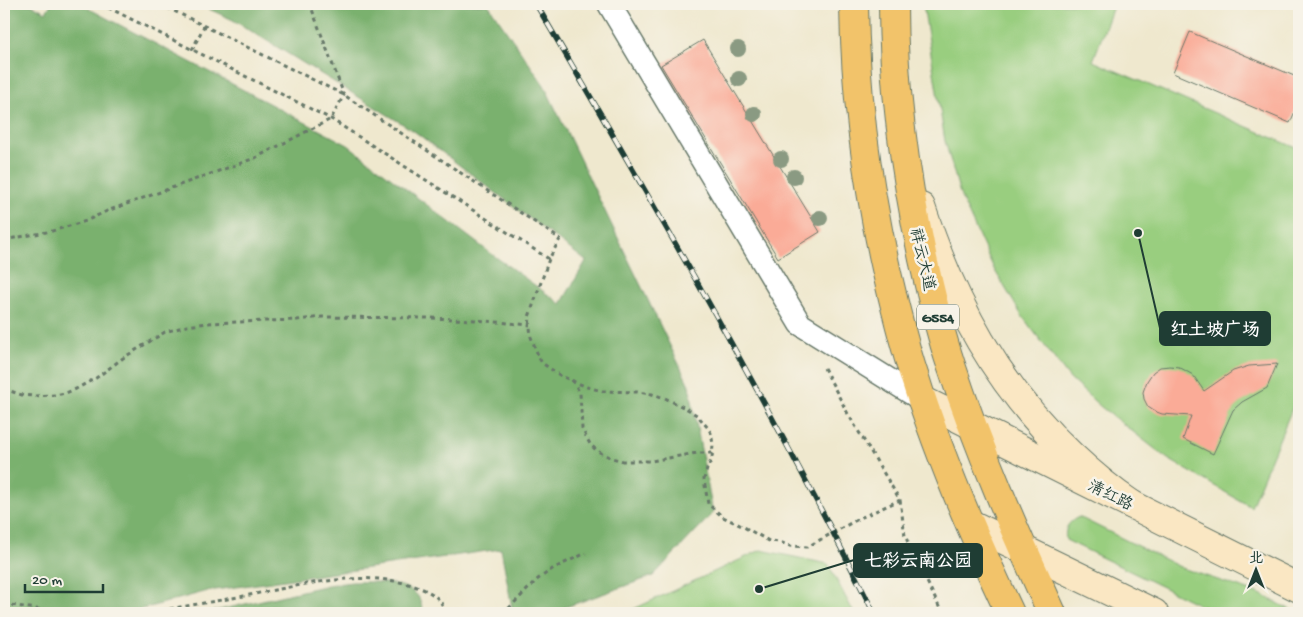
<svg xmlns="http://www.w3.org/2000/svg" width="1303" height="617" viewBox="0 0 1303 617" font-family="'Gochi Hand','LXGW WenKai TC',sans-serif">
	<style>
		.green { fill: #99ce7f; stroke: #5c865a }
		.forest { fill: #7ab16e; stroke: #4c7751 }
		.building { fill: #faab97 }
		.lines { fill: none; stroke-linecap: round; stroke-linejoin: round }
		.street-casing { stroke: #68796a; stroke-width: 25 }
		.secondary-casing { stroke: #68796a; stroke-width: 30 }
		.highway-casing { stroke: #68796a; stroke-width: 30 }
		.path { stroke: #68796a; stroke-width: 3; stroke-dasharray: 4 4; stroke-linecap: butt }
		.street { stroke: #fff; stroke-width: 22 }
		.secondary { stroke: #fae7c3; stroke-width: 28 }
		.highway { stroke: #f2c36a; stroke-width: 28 }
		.rail-casing { stroke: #1f3d34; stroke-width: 5.5 }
		.rail { stroke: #f7f3e8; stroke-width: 4; stroke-dasharray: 11; stroke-linecap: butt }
		.tree { fill: #8a9a82 }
		.labels { text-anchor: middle; stroke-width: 5; stroke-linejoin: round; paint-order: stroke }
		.shield { fill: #f7f3e8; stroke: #60746a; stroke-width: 1 }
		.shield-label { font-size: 15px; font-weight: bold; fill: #1f3d34 }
		.street-label { font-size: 16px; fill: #1f3d34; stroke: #f7f3e8 }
		.leader { fill: none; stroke: #1f3d34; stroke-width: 2 }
		.callout-dot { fill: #1f3d34; stroke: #f7f3e8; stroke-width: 2 }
		.callout { fill: #1f3d34; stroke: #1f3d34; stroke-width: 2 }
		.callout-label { font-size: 18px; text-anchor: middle; font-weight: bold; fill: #fff }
	</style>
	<rect width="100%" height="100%" fill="#f7f3e8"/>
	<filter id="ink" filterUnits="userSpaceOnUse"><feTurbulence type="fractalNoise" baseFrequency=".02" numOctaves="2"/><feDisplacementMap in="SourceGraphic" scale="10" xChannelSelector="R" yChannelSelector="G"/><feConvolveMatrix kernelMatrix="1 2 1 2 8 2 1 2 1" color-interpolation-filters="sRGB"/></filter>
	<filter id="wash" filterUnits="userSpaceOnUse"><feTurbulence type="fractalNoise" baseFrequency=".0096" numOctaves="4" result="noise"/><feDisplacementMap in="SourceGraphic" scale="20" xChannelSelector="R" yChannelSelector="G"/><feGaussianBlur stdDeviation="1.12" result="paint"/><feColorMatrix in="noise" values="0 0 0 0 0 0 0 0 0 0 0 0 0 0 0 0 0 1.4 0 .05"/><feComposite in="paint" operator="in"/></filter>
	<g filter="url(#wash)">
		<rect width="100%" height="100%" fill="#efe8ce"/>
		<g class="green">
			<polygon points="923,4 1114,4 1093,61 1299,149 1299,392 1251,507 1168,459 1101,407 1070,379 1022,316 994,269 961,197 945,141"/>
			<path d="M1079,517L1182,568L1260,594L1297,613H1216L1066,540C1064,528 1068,522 1079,517Z"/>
			<polygon points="761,550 828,564 854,613 625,613"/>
		</g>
		<g class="forest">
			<polygon points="4,4 30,4 46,12 51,4 80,4 348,145 493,255 561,304 586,261 414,131 233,20 198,4 488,4 544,85 689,385 713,513 653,576 549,613 513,613 501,549 208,591 127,613 4,613"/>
			<path d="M352,582C369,582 409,580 419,598C421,603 422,608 424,613H206L328,585Z"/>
		</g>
		<g id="blocks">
			<g class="building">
				<polygon points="1190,32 1299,78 1299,102 1290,123 1173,73"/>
				<polygon points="703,40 820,232 778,258 661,65"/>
				<polygon points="1277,364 1267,388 1242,402 1233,410 1213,454 1183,439 1191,416 1162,414 1154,411 1148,407 1144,399 1143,392 1147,381 1153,372 1160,367 1170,366 1179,367 1193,375 1204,391 1233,371 1249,366"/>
			</g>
		</g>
	</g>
	<g filter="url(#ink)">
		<use href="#blocks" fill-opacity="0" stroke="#68796a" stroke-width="1"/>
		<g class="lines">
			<defs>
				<polyline id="street" points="609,4 800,324 922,400"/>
				<g id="secondary">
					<path d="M921,207C953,303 997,386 1072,456C1090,473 1110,490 1131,504"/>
					<polyline points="922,400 1299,588"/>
					<polyline points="971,524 1154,613"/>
				</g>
				<g id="highway">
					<path d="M854,4C855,95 867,184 887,273C895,307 903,342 914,375C939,456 974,537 1010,613"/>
					<path d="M893,4C893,90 905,175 923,259C931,294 939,330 951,365C979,450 1015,532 1052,613"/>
				</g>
			</defs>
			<use href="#street" class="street-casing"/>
			<use href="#secondary" class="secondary-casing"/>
			<use href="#highway" class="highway-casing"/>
			<g class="path">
				<polyline points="101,4 331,119 549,259"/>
				<polyline points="160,4 344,95 560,239 549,259 529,317 531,337 539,358 542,363 561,376 587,387 602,391 637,392 652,394 665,398 689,410 698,416 708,428 711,433 713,444 712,459 707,469 704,479 708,504 723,517 742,526 769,541 780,542 790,546 807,547 860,518 900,500"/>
				<polyline points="192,50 204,26"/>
				<polyline points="4,240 52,231 86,221 107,211 255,158 331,119 344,95 310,4"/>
				<polyline points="824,368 848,414 900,500 905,536 942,613"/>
				<polyline points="572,380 580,393 582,429 590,444 597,451 612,458 623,461 651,461 697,453 713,453"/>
				<polyline points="4,389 22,395 33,396 55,395 66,393 76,389 96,378 123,358 165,332 187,326 208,323 297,320 322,317 430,318 475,320 530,325"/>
				<polyline points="4,604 49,611 50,613"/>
				<path d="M146,613C179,607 211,602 244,596C298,586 366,567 420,588C433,593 442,599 445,613"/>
				<polyline points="502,613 508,609 538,579 554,568 586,553"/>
			</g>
			<use href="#street" class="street"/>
			<use href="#secondary" class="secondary"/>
			<use href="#highway" class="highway"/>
			<defs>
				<path id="rail" d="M536,4C654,204 770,405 874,613"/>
			</defs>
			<use href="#rail" class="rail-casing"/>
			<use href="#rail" class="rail"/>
		</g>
		<g class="tree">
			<circle cx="738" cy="49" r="8"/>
			<circle cx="739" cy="79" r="8"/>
			<circle cx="754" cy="114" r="8"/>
			<circle cx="781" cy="159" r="8"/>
			<circle cx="794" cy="177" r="8"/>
			<circle cx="820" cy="218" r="8"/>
		</g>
	</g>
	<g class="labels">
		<rect class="shield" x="917" y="304.5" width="42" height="25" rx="4"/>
		<g class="shield-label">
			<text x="938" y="322">G554</text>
		</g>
		<g class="street-label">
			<text transform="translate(924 259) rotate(77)" y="6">祥云大道</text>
			<text transform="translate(1111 494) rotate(26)" y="6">清红路</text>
		</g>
	</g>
	<path class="leader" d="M1138 233L1160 328M759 589L854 560"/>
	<g class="callout-dot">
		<circle cx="1138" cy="233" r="5"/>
		<circle cx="759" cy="589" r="5"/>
	</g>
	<g class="callout">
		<rect x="1160" y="312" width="110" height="33" rx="5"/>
		<rect x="854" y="544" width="128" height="33" rx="5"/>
	</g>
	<g class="callout-label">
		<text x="1215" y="335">红土坡广场</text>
		<text x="918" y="566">七彩云南公园</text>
	</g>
	<rect width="1303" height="617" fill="none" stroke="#f7f3e8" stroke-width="20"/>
	<g transform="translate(1256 570)" stroke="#f7f3e8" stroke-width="4" paint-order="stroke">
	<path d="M0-4L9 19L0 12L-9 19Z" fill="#1f3d34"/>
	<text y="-8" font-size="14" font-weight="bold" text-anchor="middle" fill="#1f3d34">北</text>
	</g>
	<path d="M25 584v8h78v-8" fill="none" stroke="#1f3d34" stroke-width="2.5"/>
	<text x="32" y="584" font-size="15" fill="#1f3d34" stroke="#f7f3e8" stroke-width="4" paint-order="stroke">20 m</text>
</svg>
